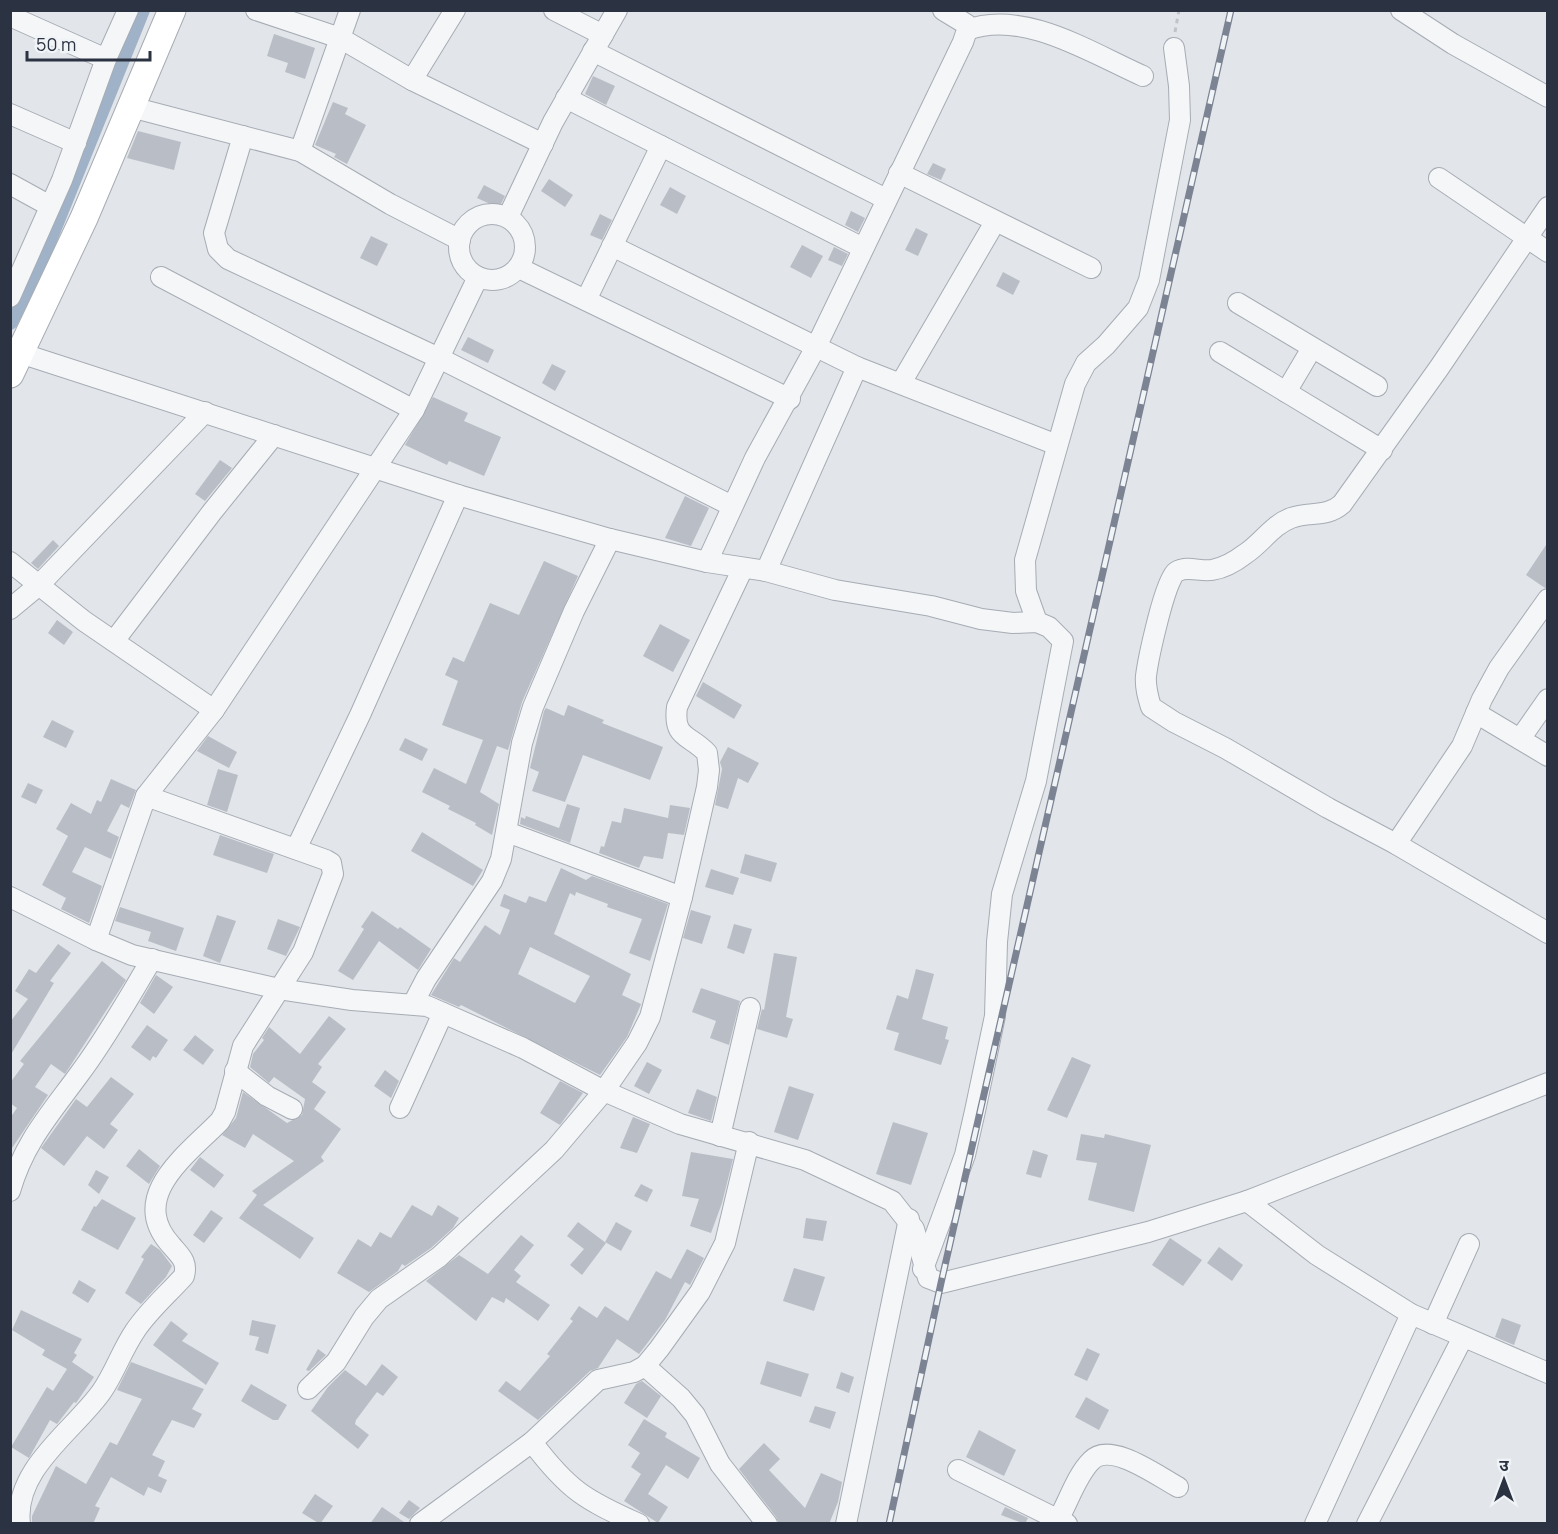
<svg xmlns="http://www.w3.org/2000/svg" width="1558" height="1534" viewBox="0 0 1558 1534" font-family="Manrope,'Noto Sans Devanagari',sans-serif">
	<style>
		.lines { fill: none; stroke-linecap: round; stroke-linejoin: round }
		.canal { stroke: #9fb2c8; stroke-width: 16 }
		.building { fill: #b9bec6; fill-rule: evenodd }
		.street-casing { stroke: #a7acb4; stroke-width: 22 }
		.secondary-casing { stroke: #a7acb4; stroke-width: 29 }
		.path { stroke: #c0c3c8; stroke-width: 3; stroke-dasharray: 4.5 4.5; stroke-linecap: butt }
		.street { stroke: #f4f6f8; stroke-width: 20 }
		.secondary { stroke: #fff; stroke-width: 27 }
		.rail-casing { stroke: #7c8493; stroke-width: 7 }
		.rail { stroke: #f1f4f7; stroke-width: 4.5; stroke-dasharray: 14; stroke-linecap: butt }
	</style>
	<rect width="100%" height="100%" fill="#e2e5ea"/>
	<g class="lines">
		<polyline class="canal" points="10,322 45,250 142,10"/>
	</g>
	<g class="building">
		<polygon points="274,34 315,48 305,79 285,72 288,63 267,56"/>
		<polygon points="593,76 615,86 606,105 585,94"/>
		<polygon points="333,102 348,108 345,114 366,125 347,164 334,157 336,154 315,145"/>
		<polygon points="138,131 181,142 174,170 127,158"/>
		<polygon points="933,163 946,169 941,180 927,174"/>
		<polygon points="549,179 573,195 565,207 541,191"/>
		<polygon points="484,185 505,196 499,208 477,198"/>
		<polygon points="670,187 686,196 677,214 660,205"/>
		<polygon points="851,211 865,218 858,232 845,225"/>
		<polygon points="600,214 612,220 602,240 590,235"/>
		<polygon points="916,228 928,234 918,256 905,250"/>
		<polygon points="371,236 388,244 377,266 360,258"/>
		<polygon points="802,245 823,256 811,278 790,267"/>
		<polygon points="834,247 848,254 842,266 828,260"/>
		<polygon points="1003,272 1020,281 1013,295 996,286"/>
		<polygon points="468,337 494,350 488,363 461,350"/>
		<polygon points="552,364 566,371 555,391 542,383"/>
		<polygon points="433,397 468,413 464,421 501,437 484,476 449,461 447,465 405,445"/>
		<polygon points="220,460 232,468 205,501 195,494"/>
		<polygon points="685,496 709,508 691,546 665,538"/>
		<polygon points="53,540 59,546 38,569 31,563"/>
		<polygon points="1548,542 1548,587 1545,588 1526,575"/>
		<polygon points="544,561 578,576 522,702 508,750 497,746 480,792 499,804 492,835 475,825 476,823 448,809 450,806 422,792 434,768 466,784 483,740 442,725 458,681 445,675 453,657 464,662 490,603 519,615"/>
		<polygon points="57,620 73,632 64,645 48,633"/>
		<polygon points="660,624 690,640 673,672 643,656"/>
		<polygon points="703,682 742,705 734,719 696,696"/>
		<polygon points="568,705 604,720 602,723 663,747 650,780 583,755 565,802 532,791 539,772 530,768 544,711 546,708 564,716"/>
		<polygon points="52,720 74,731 66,748 43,737"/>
		<polygon points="208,736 237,752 229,768 197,751"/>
		<polygon points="405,738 428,749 422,761 399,750"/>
		<polygon points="728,747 759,763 748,783 738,778 728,809 715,805 722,769 720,762"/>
		<polygon points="218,769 238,775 227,812 207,805"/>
		<polygon points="111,779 136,790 129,808 121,804 107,831 119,837 111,859 85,847 72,872 102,886 89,923 61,909 66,898 42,885 68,836 56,829 71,803 91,814 97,800 101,802"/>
		<polygon points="28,783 43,790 36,804 21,797"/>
		<polygon points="567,804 580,808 570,843 520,824 521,817 525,819 526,816 559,828"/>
		<polygon points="670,805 690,808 684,835 668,833 663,859 644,856 639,868 599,853 601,846 604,847 612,821 621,823 624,808 668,818"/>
		<polygon points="422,832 483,870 473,886 411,851"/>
		<polygon points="220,835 274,854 267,873 213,855"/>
		<polygon points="745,854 777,863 771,882 740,873"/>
		<path d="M561,868L586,880L592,876L668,904L650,961L629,953L642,919L607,907L608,904L576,892L575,896L570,893L554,934L631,974L622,995L641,1004L627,1037L600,1075L461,1005L459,1007L431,995L454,958L460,962L485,925L500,935L510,910L500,906L504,894L526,903L529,896L546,902ZM530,947L590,976L575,1003L518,974Z"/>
		<polygon points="711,869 739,878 733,895 705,887"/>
		<polygon points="120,907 184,928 176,951 148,941 151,932 115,921"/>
		<polygon points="691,910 711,916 702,944 683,938"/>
		<polygon points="372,911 398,929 400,927 431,949 418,970 379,941 353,980 338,971 364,929 361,927"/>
		<polygon points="217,915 236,921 220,963 203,956"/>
		<polygon points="278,919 300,927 286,956 267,949"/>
		<polygon points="734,924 752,929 744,954 727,948"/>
		<polygon points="58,944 71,953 50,981 54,983 10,1056 10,1022 28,999 15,991 29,969 36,973"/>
		<polygon points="774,953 797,957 786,1017 793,1019 787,1038 757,1029 762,1009 764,1010"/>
		<polygon points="102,961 126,980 65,1074 51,1064 35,1087 48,1095 10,1151 10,1118 17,1108 10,1103 10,1083 24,1064 20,1061"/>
		<polygon points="916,969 934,974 922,1019 948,1027 945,1039 949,1040 941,1065 894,1050 899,1033 886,1029 897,995 908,999"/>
		<polygon points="156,975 173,987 154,1014 140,1003"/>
		<polygon points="701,988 740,1001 729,1045 710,1038 716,1021 692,1012"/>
		<polygon points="329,1016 346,1029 318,1064 322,1067 312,1082 326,1092 314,1109 341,1129 321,1157 324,1161 263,1205 314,1238 300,1259 239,1218 257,1195 252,1191 294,1161 253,1134 245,1148 222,1135 236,1118 243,1092 287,1123 302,1115 305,1099 274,1077 269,1083 250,1067 253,1054 264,1040 262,1038 269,1027 300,1054"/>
		<polygon points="147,1025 168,1040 156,1058 153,1056 150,1061 131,1047"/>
		<polygon points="195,1035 214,1050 203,1065 183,1050"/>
		<polygon points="1072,1057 1091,1065 1067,1118 1047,1110"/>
		<polygon points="647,1062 662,1070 649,1094 634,1086"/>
		<polygon points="385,1070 399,1081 391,1098 374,1086"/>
		<polygon points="111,1077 134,1094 110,1124 118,1130 104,1149 87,1136 64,1166 41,1148 76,1099 87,1107"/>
		<polygon points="560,1081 583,1093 560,1125 540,1113"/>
		<polygon points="789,1086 814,1094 798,1140 774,1132"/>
		<polygon points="697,1089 717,1097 711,1121 688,1113"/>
		<polygon points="633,1117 650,1124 637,1153 620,1148"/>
		<polygon points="893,1122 928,1133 911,1185 876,1174"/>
		<polygon points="1081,1134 1104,1138 1105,1134 1151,1145 1134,1212 1088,1200 1097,1163 1076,1160"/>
		<polygon points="139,1149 160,1166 149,1184 126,1166"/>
		<polygon points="1033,1150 1048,1155 1041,1178 1026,1174"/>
		<polygon points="691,1152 733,1159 722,1203 711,1233 690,1226 699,1199 682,1196"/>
		<polygon points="200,1157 224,1175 214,1188 190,1170"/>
		<polygon points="96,1170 109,1177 99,1194 88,1185"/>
		<polygon points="641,1184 653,1190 647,1202 634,1196"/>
		<polygon points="102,1199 136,1218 118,1250 81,1230 94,1206 96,1207"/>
		<polygon points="412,1205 432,1216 438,1205 459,1218 453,1228 431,1248 405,1266 402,1264 398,1271 369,1292 337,1273 358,1239 371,1247 380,1232 391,1238"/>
		<polygon points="211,1210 223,1218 204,1243 193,1235"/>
		<polygon points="806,1218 827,1221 823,1241 803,1238"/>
		<polygon points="578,1222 606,1243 582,1275 570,1265 584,1249 567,1236"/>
		<polygon points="616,1222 632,1231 621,1251 605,1242"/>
		<polygon points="521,1235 534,1245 514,1270 521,1276 516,1282 550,1305 538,1321 506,1298 504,1303 492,1297 476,1321 426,1281 459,1255 488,1274"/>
		<polygon points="1170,1238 1202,1260 1183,1286 1152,1265"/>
		<polygon points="151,1244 160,1250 172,1266 166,1277 141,1304 125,1293 144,1259 141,1257"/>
		<polygon points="1219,1247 1243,1265 1232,1281 1207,1263"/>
		<polygon points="687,1249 704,1258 690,1285 685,1282 665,1320 639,1354 617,1339 598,1368 590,1371 538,1420 498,1391 506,1381 520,1391 550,1356 547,1354 573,1321 570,1319 579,1306 597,1318 605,1306 628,1321 656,1271 671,1279"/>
		<polygon points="794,1268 825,1277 814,1311 783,1301"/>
		<polygon points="79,1280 96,1290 88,1303 72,1293"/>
		<polygon points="21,1310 82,1339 74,1353 77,1355 72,1362 94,1377 76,1403 74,1402 57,1424 50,1420 29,1458 11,1447 47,1387 53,1391 67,1369 42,1355 45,1350 12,1330"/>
		<polygon points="1502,1318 1521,1325 1514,1345 1495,1337"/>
		<polygon points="252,1320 276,1325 268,1354 255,1350 259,1337 249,1335"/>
		<polygon points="171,1321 188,1334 182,1341 219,1363 206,1385 153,1345"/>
		<polygon points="1087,1348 1100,1354 1087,1381 1074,1375"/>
		<polygon points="318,1349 326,1355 309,1371 306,1370"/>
		<polygon points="767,1361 809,1374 801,1397 760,1384"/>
		<polygon points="131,1362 204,1389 192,1409 202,1414 194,1428 172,1420 152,1455 165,1461 158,1476 167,1480 161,1493 148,1487 144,1496 111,1477 95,1506 100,1508 93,1524 32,1524 32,1516 56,1466 86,1484 110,1442 117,1445 142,1399 117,1390"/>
		<polygon points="382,1364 398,1377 383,1396 377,1392 356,1420 355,1424 369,1435 358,1449 311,1411 328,1387 345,1370 366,1386"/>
		<polygon points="841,1372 854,1377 849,1393 836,1388"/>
		<polygon points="642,1381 661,1396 647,1418 624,1403 636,1384"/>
		<polygon points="251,1384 287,1405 278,1420 273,1420 241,1401"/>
		<polygon points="1086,1397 1109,1410 1099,1430 1075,1417"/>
		<polygon points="815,1406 836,1412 830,1429 809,1422"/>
		<polygon points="644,1419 667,1433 665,1437 700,1458 688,1479 666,1465 648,1494 668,1507 658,1523 624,1501 641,1474 631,1467 640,1453 628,1445"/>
		<polygon points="979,1430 1016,1450 1004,1476 966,1457"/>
		<polygon points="764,1443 780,1459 769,1470 805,1508 821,1473 842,1482 838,1502 829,1524 779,1524 776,1517 739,1469"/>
		<polygon points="315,1494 333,1506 320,1524 302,1513"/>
		<polygon points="409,1500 420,1508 409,1519 399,1513"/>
		<polygon points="382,1507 407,1524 370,1524"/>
		<polygon points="1005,1507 1028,1518 1025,1524 1001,1515"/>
	</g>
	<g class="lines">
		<defs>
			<g id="street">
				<polyline points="256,10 340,38 412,80 543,144"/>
				<polyline points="554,10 603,35"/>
				<polyline points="1401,10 1453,44 1548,97"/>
				<polyline points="10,16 106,59"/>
				<path d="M967,30C1024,9 1091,53 1143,76"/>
				<polyline points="593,51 886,199"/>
				<polyline points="412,80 455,10"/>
				<polyline points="566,98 863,248"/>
				<polyline points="131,107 300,151 390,204 460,240"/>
				<polyline points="10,114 76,143"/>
				<polyline points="243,136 214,233 218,249 228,259 441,359 732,506"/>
				<polyline points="300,151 350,10"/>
				<polyline points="899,173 1091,268"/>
				<polyline points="1439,178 1548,252"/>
				<polyline points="10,184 50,206"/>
				<path d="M1548,207L1439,368L1342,504C1326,518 1310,511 1291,518C1272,525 1261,544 1245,554C1236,561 1223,568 1212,570C1200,572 1187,565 1176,572C1165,579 1148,660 1146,676C1145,687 1148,697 1151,707L1174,722L1225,748L1328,808L1396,844L1548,933"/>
				<circle cx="492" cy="247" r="33"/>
				<polyline points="508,217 553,122 617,10"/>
				<polyline points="612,246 857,367 1057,445"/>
				<polyline points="519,268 790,399"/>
				<polyline points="161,277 414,410"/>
				<polyline points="10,297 62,180 106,59 128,10"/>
				<polyline points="586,300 661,146"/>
				<polyline points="1238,303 1377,386"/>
				<polyline points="1220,352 1382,450"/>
				<polyline points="20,353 458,495 610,539 707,562 766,571 835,590 931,606 981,619 1013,623 1037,622 1049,627 1063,641 1036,781 1002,894 997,942 995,1016 975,1111 965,1155 923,1269"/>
				<polyline points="901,383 995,222"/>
				<polyline points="1286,392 1312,348"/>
				<polyline points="10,562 84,621 214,710"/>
				<polyline points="707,562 755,458 817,345 963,42 967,30 966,24 943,10"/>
				<polyline points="766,571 857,367"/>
				<polyline points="10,609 39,585 205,412"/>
				<polyline points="1037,622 1026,591 1025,560 1075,384 1086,363 1106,345 1138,308 1149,280 1180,120 1179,86 1174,48"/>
				<polyline points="114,641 212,512 274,435"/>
				<polyline points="1476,713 1548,756"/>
				<polyline points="1520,739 1548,699"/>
				<polyline points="507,832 682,897"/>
				<polyline points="1396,844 1462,746 1482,699 1499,668 1548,599"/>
				<polyline points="296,849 360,715 458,495"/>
				<polyline points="10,897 96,940 132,955 279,989 352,1000 427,1006 523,1048 604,1091 680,1124 805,1160 892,1201 914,1229 928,1278 941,1283 1148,1232 1247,1201 1548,1083"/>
				<polyline points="96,940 146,796 214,710 414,410 478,277"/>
				<polyline points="413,1004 426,979 492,881 501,859 522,743 533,707 574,611 610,539"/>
				<polyline points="235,1071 267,1096 292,1109"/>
				<polyline points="400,1108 443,1013"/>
				<polyline points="720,1136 750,1008"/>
				<path d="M10,1191C24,1142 51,1113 80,1073C107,1037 129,997 152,959"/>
				<polyline points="1247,1201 1317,1255 1411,1314 1548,1373"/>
				<polyline points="1433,1324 1469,1244"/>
				<polyline points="645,1366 681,1398 695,1415 720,1464 767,1524"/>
				<path d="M308,1389L336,1362L364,1317L379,1299L439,1257L554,1150L604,1091L637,1043L650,1017L682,897L707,787L709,770L707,753C689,734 673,739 677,707L743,568"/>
				<path d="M532,1442C568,1490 585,1500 639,1524"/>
				<polyline points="958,1470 1067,1524"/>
				<path d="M1059,1518C1069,1500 1077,1475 1091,1461C1110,1440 1159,1477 1178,1487"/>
				<path d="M20,1524C13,1469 75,1430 102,1391C115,1372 122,1350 135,1331C148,1311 168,1294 184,1276C188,1261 180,1256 171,1245C127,1196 187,1155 220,1121L225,1112L243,1046L303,952L333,874L331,863L326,860L146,796"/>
				<polyline points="420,1524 532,1442 598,1380 634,1372 645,1366 659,1349 700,1292 725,1243 749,1142"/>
				<polyline points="846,1524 909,1219"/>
				<polyline points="1315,1524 1411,1314"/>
				<polyline points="1367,1524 1463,1337"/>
			</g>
			<polyline id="secondary" points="10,374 84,218 172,10"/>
		</defs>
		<use href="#street" class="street-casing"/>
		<use href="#secondary" class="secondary-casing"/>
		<polyline class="path" points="1175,32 1179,10"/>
		<use href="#street" class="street"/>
		<use href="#secondary" class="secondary"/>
		<defs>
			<polyline id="rail" points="889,1524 941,1283 1231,10"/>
		</defs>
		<use href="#rail" class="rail-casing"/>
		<use href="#rail" class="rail"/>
	</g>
	<rect width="1558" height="1534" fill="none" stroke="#2b3241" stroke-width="24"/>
	<g transform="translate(1504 1480)" stroke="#f1f4f7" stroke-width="4.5" paint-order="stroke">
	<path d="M0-4.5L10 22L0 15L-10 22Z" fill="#2b3241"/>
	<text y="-9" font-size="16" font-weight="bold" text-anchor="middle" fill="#2b3241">उ</text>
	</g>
	<path d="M27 51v9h123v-9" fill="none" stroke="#2b3241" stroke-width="3"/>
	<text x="36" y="51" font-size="18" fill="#2b3241" stroke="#f1f4f7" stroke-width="4.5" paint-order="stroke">50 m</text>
</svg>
